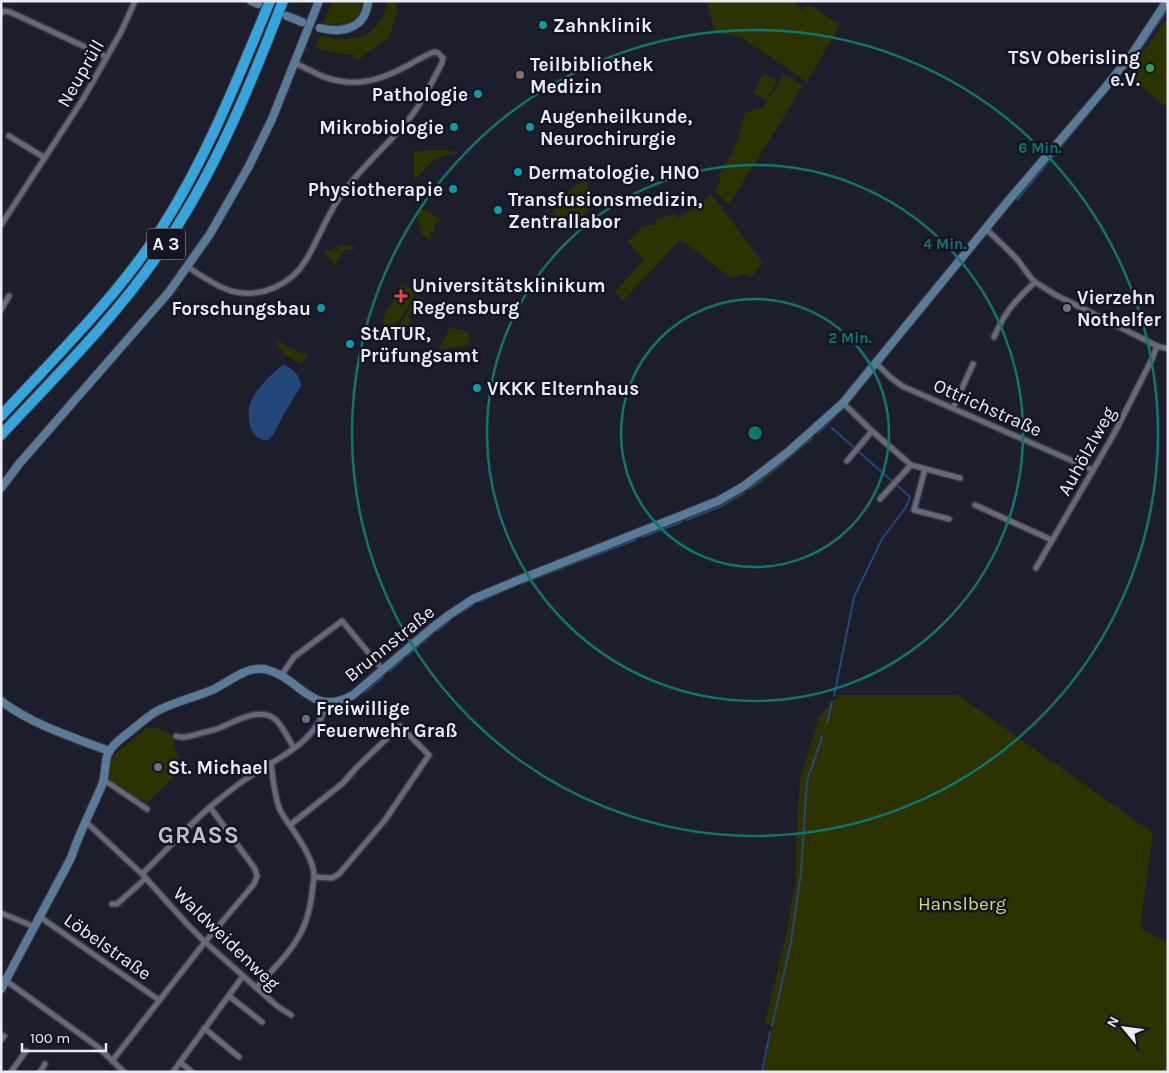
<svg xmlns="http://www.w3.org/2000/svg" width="1169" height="1073" viewBox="0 0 1169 1073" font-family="Karla,sans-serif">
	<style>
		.green { fill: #2c3301 }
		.water { fill: #24477a }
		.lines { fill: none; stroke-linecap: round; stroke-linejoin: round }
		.stream { stroke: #24477a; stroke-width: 2 }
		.street-casing { stroke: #3a3a46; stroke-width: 8 }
		.secondary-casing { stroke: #3a3a46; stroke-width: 10 }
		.highway-casing { stroke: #3a3a46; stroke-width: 12 }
		.street { stroke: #67697a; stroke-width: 5 }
		.secondary { stroke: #597b97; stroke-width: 8 }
		.highway { stroke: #37a5dc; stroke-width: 10 }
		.ring { fill: none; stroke: #0f766e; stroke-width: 2.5 }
		.culture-dot { fill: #0f9aa8; stroke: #141522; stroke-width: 2 }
		.leisure-dot { fill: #2e9e5b; stroke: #141522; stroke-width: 2 }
		.education-dot { fill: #8d6e63; stroke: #141522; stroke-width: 2 }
		.health-dot { fill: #e0444e; stroke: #141522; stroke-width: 2 }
		.worship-dot { fill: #6b7280; stroke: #141522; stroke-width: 2 }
		.service-dot { fill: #5c6f8a; stroke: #141522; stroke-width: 2 }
		.labels { text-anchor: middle; stroke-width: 5; stroke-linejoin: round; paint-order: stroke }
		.shield { fill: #141522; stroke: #aaabb6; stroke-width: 1 }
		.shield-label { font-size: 18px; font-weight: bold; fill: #eaebf5 }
		.poi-label { font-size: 19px; font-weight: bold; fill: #eaebf5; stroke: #141522; text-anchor: start }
		.street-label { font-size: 19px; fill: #eaebf5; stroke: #141522 }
		.park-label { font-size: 19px; fill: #cbde7c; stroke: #141522 }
		.district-label { font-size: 24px; font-weight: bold; letter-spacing: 1px; fill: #bcbed1; stroke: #141522 }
		.centre { fill: #0f766e; stroke: #141522; stroke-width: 2.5 }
		.ring-label { font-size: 15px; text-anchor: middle; font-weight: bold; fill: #0f766e; stroke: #141522; stroke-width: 5; stroke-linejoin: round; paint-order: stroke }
	</style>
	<rect width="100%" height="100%" fill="#1d1e2c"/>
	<g class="green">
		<path d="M333,1H361C363,24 340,28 323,23Z"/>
		<path d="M388,1H396L397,12L389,38L369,51L359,60L353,58L354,55L336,53L315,48L320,36C333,39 356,41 367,34C372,31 375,27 378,23C383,16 387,9 388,1Z"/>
		<polygon points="706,1 794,1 801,10 809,5 840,25 807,82 742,38 732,35 715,33"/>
		<polygon points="1168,17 1168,108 1126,75"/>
		<polygon points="764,73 777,81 766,100 753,93"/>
		<path d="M784,74L802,85L792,104L729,204L715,192L721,180L718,176C732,155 740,139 745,113L763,107Z"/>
		<path d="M431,150H447L458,153L457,154C433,155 428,166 414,181V152Z"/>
		<path d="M587,179L590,206L585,215C568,220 558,217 545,233C546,221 560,199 570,190C575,186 581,182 587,179Z"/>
		<path d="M711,194L763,263L752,277L744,274L735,277H730L685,243L682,241L678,242L623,301L615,292L644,260L628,241L643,226L657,224L656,219L675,214L677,218C690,212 701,204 711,194Z"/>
		<polygon points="416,210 425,210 441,219 438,223 436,222 435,225 436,226 433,233 431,231 429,234 431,236 429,240 422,235"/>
		<polygon points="342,245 350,246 356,247 353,250 345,249 335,265 324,252"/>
		<path d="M402,284L416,292C408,307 401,321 387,332L382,320Z"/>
		<polygon points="418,294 423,299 422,301 419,300 408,318 412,320 397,338 391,338 389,335 402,321"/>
		<polygon points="450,328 461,329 468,332 470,337 468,345 438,350"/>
		<path d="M279,341L296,351L307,355L305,360L300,363C291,359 278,352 277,342Z"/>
		<polygon points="812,435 814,438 765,480 750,491 748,486"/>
		<polygon points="744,489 747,493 725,506 643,538 642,534"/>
		<polygon points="636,536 638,540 520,586 518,582"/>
		<polygon points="838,695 958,695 1153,833 1140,928 1168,943 1168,1072 764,1072 772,1026 765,1022 785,940 796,879 796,841 800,779 819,717"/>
		<path d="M155,727C162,729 171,733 175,741L174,745L181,766L177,774L145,805L107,780L111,762L116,753L146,728Z"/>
	</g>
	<path class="water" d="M283,365C293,367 300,376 301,386L284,414L273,435L268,440C247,441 245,410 253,397C257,389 275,370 283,365Z"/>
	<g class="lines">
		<g class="stream">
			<polyline points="1138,53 1168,9"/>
			<polyline points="1120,74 1133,60"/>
			<polyline points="1017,200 1092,109"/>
			<polyline points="832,428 910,497 906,507 882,539 854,597 834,696"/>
			<polyline points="818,433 841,410"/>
			<polyline points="805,444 812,437"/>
			<polyline points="749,489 781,464 801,447"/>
			<polyline points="687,520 721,506 743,493"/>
			<polyline points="642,537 681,522"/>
			<polyline points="519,584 635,540"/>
			<polyline points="478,602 515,586"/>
			<polyline points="454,617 473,605"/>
			<polyline points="437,631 450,620"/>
			<polyline points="422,643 432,634"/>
			<polyline points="407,656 419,646"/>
			<polyline points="390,671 403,659"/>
			<polyline points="365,692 383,677"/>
			<polyline points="827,723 832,702"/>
			<polyline points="772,1026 791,942 801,872 807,781 822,737"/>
			<polyline points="762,1072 770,1032"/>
		</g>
		<defs>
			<g id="street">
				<polyline points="1,13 4,11 10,12 107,57"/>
				<polyline points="9,136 45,158"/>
				<polyline points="1,225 83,99 121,32 135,1"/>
				<polyline points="986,229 1004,246 1017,259 1031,278 1035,282 1054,294 1157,346 1168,349"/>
				<path d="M188,267C201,276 216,286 231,291C260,299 291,285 306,260C320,237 328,211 345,190C363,166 385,147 404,125C420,107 431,84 442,63L443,58L438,53L434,52C423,56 413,63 403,68C378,81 355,87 327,78C316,74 306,68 295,63"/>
				<polyline points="1,310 9,296"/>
				<path d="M994,337C1006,310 1015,301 1035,282"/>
				<polyline points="876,363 890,377 902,386 1093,470"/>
				<polyline points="843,403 872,431 911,465 960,478"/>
				<polyline points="953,408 973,364"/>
				<polyline points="847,461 872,431"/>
				<polyline points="925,469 914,510 949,519"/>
				<polyline points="880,499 911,465"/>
				<polyline points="975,505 1052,540"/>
				<polyline points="1036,568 1114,434 1152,359 1157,346"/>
				<polyline points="281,676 294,657 342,621 383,670"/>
				<path d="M176,736C183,739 190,736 198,734C204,732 211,731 217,729C233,723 258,706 275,719C282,725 289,740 294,748"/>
				<polyline points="104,780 147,809"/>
				<polyline points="86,822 142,874 188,925 205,942 277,1006 291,1015"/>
				<polyline points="290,825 343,783 357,767 400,726 429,755 385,820 339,874 332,878 314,877"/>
				<path d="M142,874C165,852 186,828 210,807C222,797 234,787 246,779C278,757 317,744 327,702"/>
				<polyline points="112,904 117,904 146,878"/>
				<polyline points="1,913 35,927"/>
				<polyline points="40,917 159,1000"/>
				<polyline points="5,980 98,1047 124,1072"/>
				<path d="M256,988C273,969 294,950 304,926C311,910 312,893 314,877C315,862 299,839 291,827C287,821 283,816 280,810C274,795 273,779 271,763"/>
				<polyline points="229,996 262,1022"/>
				<polyline points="204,1028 239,1057"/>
				<polyline points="1,1040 4,1036"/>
				<polyline points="112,1061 205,942 254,884 257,876 255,869 210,807"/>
				<polyline points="180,1062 192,1072"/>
				<polyline points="11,1072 26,1051"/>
				<polyline points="40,1072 45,1064"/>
				<polyline points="173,1072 243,976"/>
			</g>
			<g id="secondary">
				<polyline points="251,1 258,4"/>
				<polyline points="287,16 302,22"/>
				<path d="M320,28C343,34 366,28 368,1"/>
				<polyline points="1,488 19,464 169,292 210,234 249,166 272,119 319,1"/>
				<path d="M1,701C33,725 72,737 109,751"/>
				<path d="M1,989L71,858C79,833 92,809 102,785C107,774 103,762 109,752C113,744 121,739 128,733C137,726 146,718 155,712C173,702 193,698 212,690C230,682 247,664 268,670C301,679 312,718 353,695L432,628L449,615L473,599L516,581L718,501L744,486L788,452L843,403L1009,200L1104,89L1132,54L1167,1"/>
			</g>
			<g id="highway">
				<path d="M1,416C56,356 116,298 161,229C207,157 237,80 270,1"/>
				<path d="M1,435C55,377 113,320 158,255C213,177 249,89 283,1"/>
			</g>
		</defs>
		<use href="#street" class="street-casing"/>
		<use href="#secondary" class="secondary-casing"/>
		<use href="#highway" class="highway-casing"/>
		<use href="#street" class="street"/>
		<use href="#secondary" class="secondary"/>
		<use href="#highway" class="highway"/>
	</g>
	<g class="ring">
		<circle cx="755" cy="433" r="134"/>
		<circle cx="755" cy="433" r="268"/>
		<circle cx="755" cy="433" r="403"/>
	</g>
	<g class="culture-dot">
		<circle cx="543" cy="25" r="5"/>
		<circle cx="478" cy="94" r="5"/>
		<circle cx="454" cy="127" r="5"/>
		<circle cx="530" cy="127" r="5"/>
		<circle cx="518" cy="172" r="5"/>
		<circle cx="453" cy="189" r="5"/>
		<circle cx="498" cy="210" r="5"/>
		<circle cx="321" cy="308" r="5"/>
		<circle cx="350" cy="344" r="5"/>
		<circle cx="477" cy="388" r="5"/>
	</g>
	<circle class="leisure-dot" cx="1150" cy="68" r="5"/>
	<circle class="education-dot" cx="520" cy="75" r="5"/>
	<path class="health-dot" d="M398.5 288.5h5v5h5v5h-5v5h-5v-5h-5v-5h5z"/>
	<g class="worship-dot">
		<circle cx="1067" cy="308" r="5"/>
		<circle cx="158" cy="767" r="5"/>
	</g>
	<circle class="service-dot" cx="306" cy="719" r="5"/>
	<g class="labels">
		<rect class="shield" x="147" y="228.5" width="38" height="31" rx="4"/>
		<g class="shield-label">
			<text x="166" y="250">A 3</text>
		</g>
		<g class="poi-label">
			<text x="553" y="32">Zahnklinik</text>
			<text x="1140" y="64" text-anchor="end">TSV Oberisling<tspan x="1140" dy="22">e.V.</tspan></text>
			<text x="530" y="71">Teilbibliothek<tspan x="530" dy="22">Medizin</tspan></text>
			<text x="468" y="101" text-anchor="end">Pathologie</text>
			<text x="540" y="123">Augenheilkunde,<tspan x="540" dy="22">Neurochirurgie</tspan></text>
			<text x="444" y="134" text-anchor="end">Mikrobiologie</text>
			<text x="528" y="179">Dermatologie, HNO</text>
			<text x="443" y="196" text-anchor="end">Physiotherapie</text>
			<text x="508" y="206">Transfusionsmedizin,<tspan x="508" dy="22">Zentrallabor</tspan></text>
			<text x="412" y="292">Universitätsklinikum<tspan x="412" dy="22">Regensburg</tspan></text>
			<text x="1077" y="304">Vierzehn<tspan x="1077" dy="22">Nothelfer</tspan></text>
			<text x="311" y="315" text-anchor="end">Forschungsbau</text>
			<text x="360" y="340">StATUR,<tspan x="360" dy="22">Prüfungsamt</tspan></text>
			<text x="487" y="395">VKKK Elternhaus</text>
			<text x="316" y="715">Freiwillige<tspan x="316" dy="22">Feuerwehr Graß</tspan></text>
			<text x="168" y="774">St. Michael</text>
		</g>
		<g class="street-label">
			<text transform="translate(80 73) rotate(-60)" y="7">Neuprüll</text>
			<text transform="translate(988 407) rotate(24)" y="7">Ottrichstraße</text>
			<text transform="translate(1086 451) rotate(-61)" y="7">Auhölzlweg</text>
			<text transform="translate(389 643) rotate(-39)" y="7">Brunnstraße</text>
			<text transform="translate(227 938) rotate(44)" y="7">Waldweidenweg</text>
			<text transform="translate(108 946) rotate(35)" y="7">Löbelstraße</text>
		</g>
		<g class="park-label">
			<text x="962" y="910">Hanslberg</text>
		</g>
		<g class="district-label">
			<text x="199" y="843">GRASS</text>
		</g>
	</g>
	<circle cx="755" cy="433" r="8" class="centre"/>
	<g class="ring-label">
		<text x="1040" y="153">6 Min.</text>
		<text x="945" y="249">4 Min.</text>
		<text x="850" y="343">2 Min.</text>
	</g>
	<rect width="1169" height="1073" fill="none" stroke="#eaebf5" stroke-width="5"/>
	<g transform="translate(1124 1028) rotate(299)" stroke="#141522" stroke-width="4" paint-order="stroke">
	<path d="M0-4L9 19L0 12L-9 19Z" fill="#eaebf5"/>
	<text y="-8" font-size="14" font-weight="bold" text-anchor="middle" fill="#eaebf5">N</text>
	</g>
	<path d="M22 1043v8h84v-8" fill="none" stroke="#eaebf5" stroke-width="2.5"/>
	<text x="30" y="1043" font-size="15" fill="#eaebf5" stroke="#141522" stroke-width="4" paint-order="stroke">100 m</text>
</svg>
